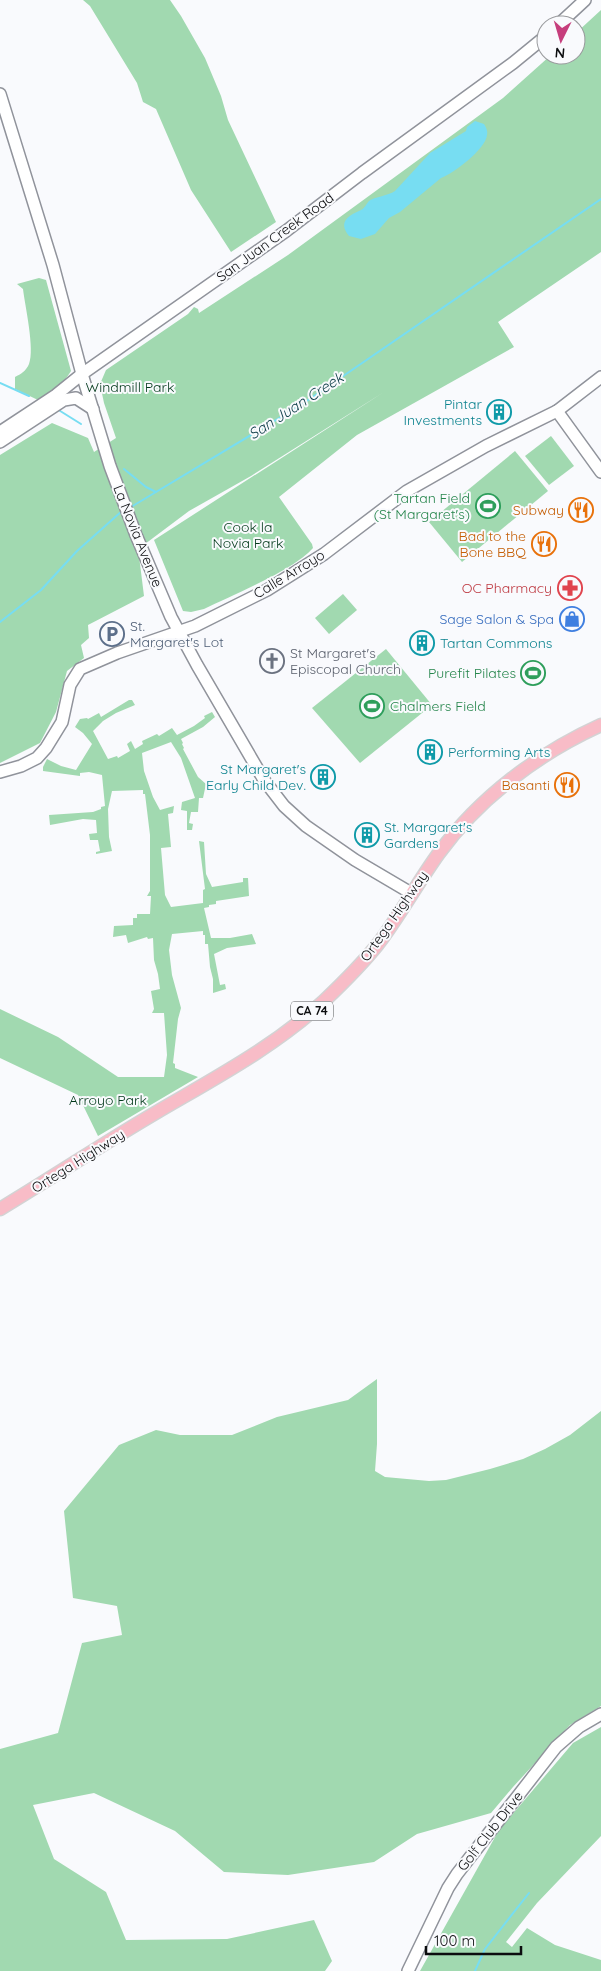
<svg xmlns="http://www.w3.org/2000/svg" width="601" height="1971" viewBox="0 0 601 1971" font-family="Quicksand,sans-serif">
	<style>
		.green { fill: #a1d9b0 }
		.water { fill: #77ddf2 }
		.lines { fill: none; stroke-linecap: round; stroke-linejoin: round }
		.stream { stroke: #77ddf2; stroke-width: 2 }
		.secondary-casing { stroke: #90939b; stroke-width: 14 }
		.primary-casing { stroke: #d3d3d4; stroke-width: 15 }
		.secondary { stroke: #fff; stroke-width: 11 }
		.primary { stroke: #f8bcc7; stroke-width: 12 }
		.labels { text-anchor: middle; stroke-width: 4; stroke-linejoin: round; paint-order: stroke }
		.shield { fill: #f9fafd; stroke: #535456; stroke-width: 1 }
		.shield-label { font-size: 12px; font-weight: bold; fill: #0c0d0f }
		.street-label { font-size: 14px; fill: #0c0d0f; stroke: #f9fafd }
		.park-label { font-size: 14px; fill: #003819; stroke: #f9fafd }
		.culture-label { font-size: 14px; fill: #0d838f; stroke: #f9fafd; text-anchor: start }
		.leisure-label { font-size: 14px; fill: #27864d; stroke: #f9fafd; text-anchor: end }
		.food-label { font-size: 14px; fill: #c56008; stroke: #f9fafd; text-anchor: end }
		.health-label { font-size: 14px; fill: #be3a42; stroke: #f9fafd; text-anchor: end }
		.shop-label { font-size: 14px; fill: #366cbe; stroke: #f9fafd; text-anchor: end }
		.service-label { font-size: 14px; fill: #4e5e75; stroke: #f9fafd; text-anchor: start }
		.worship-label { font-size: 14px; fill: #5b616d; stroke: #f9fafd; text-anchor: start }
		.water-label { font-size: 15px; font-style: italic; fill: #12414b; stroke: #f9fafd }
	</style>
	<rect width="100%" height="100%" fill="#f9fafd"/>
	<g class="green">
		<polygon points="83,0 170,0 181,16 205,58 221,96 228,120 276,222 231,252 191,190 156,109 143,102 137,83 90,6"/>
		<path d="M601,10V252L498,322L514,347L357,435L279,497L312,544L313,548C294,570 233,595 204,609L191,612L183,611L154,540L384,392L251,476L189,511L141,547L139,556L144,596L88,625L89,638L81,645L84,658L67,671L56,712L40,743L0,763V455L52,423L88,438L94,452L116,438L104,403L100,384L106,370L188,314L194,307L198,309L199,313L288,255L503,98L551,55H576V33Z"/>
		<path d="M39,278L46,280L71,371C63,384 52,392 38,400L15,389V377C21,374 26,371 29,364C35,349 25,306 23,289L17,284Z"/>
		<polygon points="551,436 574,466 549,485 525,456"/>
		<polygon points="515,451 548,491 462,562 429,522"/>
		<polygon points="343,594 357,610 329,634 315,618"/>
		<polygon points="386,649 432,705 360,763 312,708"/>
		<polygon points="129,700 132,700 135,705 116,713 103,721 93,731 108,759 117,756 118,758 130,751 127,744 131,741 135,749 143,744 142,741 157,734 159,736 172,728 177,735 194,726 205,718 204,716 212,712 215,717 203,727 181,739 183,743 182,744 184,748 183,749 198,777 206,784 203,798 199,798 198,812 191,812 189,823 193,824 192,830 187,830 187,811 181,810 182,802 195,798 181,758 171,742 142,753 144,771 153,797 160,810 174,806 173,813 168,814 171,847 161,848 165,895 171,907 203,903 203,890 205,889 199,841 204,842 206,874 212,887 243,882 243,878 248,878 249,896 216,901 216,904 209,905 209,907 204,908 211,938 230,938 252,934 256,944 227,948 214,954 220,985 225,984 226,989 213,993 213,979 210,967 208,944 205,944 205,935 203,935 203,931 172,934 169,950 172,975 181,1008 178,1019 173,1063 175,1064 175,1068 198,1077 98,1136 78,1095 0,1058 0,1009 58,1037 118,1077 164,1077 167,1055 164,1013 152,1013 154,1009 151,991 160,989 158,974 154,960 153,938 148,939 147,937 128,943 126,935 113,937 114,926 133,925 133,918 137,918 137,914 150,914 151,896 147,896 150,891 150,835 145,794 143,794 143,790 112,791 108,809 109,837 112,851 96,854 96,852 100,851 98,840 90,840 89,834 97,833 96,820 83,819 50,825 49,815 93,812 101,809 101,807 105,806 102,775 89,772 80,773 80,776 43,771 43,767 47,759 61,766 76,770 92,744 83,733 75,727 80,719 87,718 88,719 99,713 101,717"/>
		<polygon points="377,1379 377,1444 375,1471 385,1477 429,1481 446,1480 490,1469 523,1459 545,1449 570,1435 601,1411 601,1706 570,1725 513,1787 491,1813 417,1834 374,1862 288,1875 224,1872 175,1831 94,1793 33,1805 54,1859 106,1892 126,1940 227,1939 314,1920 332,1961 325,1971 0,1971 0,1749 58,1733 82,1643 122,1635 117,1606 73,1598 64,1511 119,1445 156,1430 180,1435 232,1435 277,1417 348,1400"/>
		<polygon points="601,1727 601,1836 537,1903 506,1942 512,1947 527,1928 555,1945 601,1960 601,1971 420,1971 499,1830 573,1743"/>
	</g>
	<path class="water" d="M475,121L484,124C486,127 488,131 487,135C486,149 453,174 441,178L400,212L389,218L375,234L361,239L349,236C337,221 350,215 361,210C365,208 366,204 369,201C373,197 388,196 395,191L430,153L466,131L467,127Z"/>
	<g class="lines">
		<g class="stream">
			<polyline points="0,383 29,396"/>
			<polyline points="57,409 81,424"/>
			<polyline points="124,469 146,487 156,492"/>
			<polyline points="131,507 301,405 601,199"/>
			<polyline points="0,622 41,590 77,551 122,511"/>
			<polyline points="475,1971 485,1949 529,1893"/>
		</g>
		<defs>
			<g id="secondary">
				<polyline points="558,25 585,0"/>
				<polyline points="0,94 53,265 82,374 110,466 136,535 171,617 197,665 264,780 284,806 306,826 355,860 411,893"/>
				<polyline points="557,411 601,472"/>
				<polyline points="0,432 56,395 82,374 286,231 362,173 513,63 546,36"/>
				<polyline points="0,442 64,400 76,398 93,409"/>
				<polyline points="0,772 21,766 37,758 46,748 62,722 70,685 80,669 117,653 195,626 267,590 324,554 407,491 486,446 557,411 601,377"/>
				<polyline points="408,1971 448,1888 457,1874 556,1747 579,1727 601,1714"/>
			</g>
			<path id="primary" d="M0,1209C53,1177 104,1143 157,1112C215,1078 274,1047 324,1001C343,983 362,964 378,944C400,915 418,882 439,853C480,797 539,753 601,725"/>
		</defs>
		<use href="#secondary" class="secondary-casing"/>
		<use href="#primary" class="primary-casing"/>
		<use href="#secondary" class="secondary"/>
		<use href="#primary" class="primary"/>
	</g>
	<defs>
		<symbol id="building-ring" viewBox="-11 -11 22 22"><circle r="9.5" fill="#f9fafd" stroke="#0f9aa8" stroke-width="1.5"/><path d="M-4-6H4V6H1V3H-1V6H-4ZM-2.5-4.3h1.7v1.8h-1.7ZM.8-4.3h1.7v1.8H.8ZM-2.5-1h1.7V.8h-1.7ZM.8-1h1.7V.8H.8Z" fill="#0f9aa8"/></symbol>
		<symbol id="stadium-ring" viewBox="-11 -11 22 22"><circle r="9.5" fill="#f9fafd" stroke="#2e9e5b" stroke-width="1.5"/><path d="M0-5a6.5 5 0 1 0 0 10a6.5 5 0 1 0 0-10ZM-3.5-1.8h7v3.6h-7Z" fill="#2e9e5b"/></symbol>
		<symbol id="restaurant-ring" viewBox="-11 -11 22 22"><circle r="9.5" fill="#f9fafd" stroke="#e8710a" stroke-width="1.5"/><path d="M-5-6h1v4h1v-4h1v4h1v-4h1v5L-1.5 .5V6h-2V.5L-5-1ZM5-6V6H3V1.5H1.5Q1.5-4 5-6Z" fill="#e8710a"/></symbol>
		<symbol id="pharmacy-ring" viewBox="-11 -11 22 22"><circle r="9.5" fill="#f9fafd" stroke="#e0444e" stroke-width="1.5"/><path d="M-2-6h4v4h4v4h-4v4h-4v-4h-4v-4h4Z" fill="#e0444e"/></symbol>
		<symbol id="shop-ring" viewBox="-11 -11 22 22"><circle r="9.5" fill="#f9fafd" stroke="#3f7fe0" stroke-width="1.5"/><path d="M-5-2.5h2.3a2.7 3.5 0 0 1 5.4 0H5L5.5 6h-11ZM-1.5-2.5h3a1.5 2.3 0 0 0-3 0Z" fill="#3f7fe0"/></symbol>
		<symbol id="parking-ring" viewBox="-11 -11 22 22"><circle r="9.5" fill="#f9fafd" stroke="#5c6f8a" stroke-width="1.5"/><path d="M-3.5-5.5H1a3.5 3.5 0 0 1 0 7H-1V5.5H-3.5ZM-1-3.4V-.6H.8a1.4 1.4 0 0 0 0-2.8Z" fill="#5c6f8a"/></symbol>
		<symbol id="church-ring" viewBox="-11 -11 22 22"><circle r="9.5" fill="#f9fafd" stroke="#6b7280" stroke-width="1.5"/><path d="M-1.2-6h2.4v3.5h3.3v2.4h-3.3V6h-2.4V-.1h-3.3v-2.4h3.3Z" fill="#6b7280"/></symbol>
	</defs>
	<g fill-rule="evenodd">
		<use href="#building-ring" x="485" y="398" width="28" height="28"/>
		<use href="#stadium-ring" x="474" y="492" width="28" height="28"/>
		<use href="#restaurant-ring" x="567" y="496" width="28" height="28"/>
		<use href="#restaurant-ring" x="530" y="530" width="28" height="28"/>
		<use href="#pharmacy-ring" x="556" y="574" width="28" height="28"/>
		<use href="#shop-ring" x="558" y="605" width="28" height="28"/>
		<use href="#parking-ring" x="98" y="620" width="28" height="28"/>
		<use href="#building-ring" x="408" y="629" width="28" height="28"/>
		<use href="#church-ring" x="258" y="647" width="28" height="28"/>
		<use href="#stadium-ring" x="519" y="659" width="28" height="28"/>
		<use href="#stadium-ring" x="358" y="692" width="28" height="28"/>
		<use href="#building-ring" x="416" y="738" width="28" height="28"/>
		<use href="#building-ring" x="309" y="763" width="28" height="28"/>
		<use href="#restaurant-ring" x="553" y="771" width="28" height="28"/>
		<use href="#building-ring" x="353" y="821" width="28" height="28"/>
	</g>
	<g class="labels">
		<rect class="shield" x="291" y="1001.5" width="42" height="19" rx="4"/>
		<g class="shield-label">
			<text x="312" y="1015">CA 74</text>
		</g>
		<g class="street-label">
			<text transform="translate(275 237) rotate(-36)" y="5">San Juan Creek Road</text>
			<text transform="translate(138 536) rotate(68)" y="5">La Novia Avenue</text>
			<text transform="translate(289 574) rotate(-31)" y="5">Calle Arroyo</text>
			<text transform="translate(394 916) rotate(-55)" y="5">Ortega Highway</text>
			<text transform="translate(78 1161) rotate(-32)" y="5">Ortega Highway</text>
			<text transform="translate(490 1831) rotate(-52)" y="5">Golf Club Drive</text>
		</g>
		<g class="park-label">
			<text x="130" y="392">Windmill Park</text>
			<text x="248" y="532">Cook la<tspan x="248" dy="16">Novia Park</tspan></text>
			<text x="108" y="1105">Arroyo Park</text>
		</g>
		<g class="culture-label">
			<text x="482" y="409" text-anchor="end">Pintar<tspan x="482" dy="16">Investments</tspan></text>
			<text x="440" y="648">Tartan Commons</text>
			<text x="448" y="757">Performing Arts</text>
			<text x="306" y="774" text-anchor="end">St Margaret's<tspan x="306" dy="16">Early Child Dev.</tspan></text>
			<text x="384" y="832">St. Margaret's<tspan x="384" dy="16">Gardens</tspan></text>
		</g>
		<g class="leisure-label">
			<text x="470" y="503">Tartan Field<tspan x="470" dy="16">(St Margaret's)</tspan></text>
			<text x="516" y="678">Purefit Pilates</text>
			<text x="390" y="711" text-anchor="start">Chalmers Field</text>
		</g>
		<g class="food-label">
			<text x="564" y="515">Subway</text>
			<text x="526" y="541">Bad to the<tspan x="526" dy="16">Bone BBQ</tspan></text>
			<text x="550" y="790">Basanti</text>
		</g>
		<g class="health-label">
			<text x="552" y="593">OC Pharmacy</text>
		</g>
		<g class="shop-label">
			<text x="554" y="624">Sage Salon &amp; Spa</text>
		</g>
		<g class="service-label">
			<text x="130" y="631">St.<tspan x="130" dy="16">Margaret's Lot</tspan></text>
		</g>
		<g class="worship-label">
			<text x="290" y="658">St Margaret's<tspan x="290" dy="16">Episcopal Church</tspan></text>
		</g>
		<g class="water-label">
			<text transform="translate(296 406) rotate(-33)" y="5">San Juan Creek</text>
		</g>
	</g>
	<g transform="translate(561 40) rotate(185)"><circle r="24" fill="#f9fafd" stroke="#9a9b9e"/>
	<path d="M0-4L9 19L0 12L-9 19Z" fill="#c63e7c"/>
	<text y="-8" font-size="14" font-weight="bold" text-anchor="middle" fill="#0c0d0f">N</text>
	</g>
	<path d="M426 1946v8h95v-8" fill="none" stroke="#0c0d0f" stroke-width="2.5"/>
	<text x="434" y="1946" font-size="15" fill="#0c0d0f" stroke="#f9fafd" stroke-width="4" paint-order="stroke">100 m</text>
</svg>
